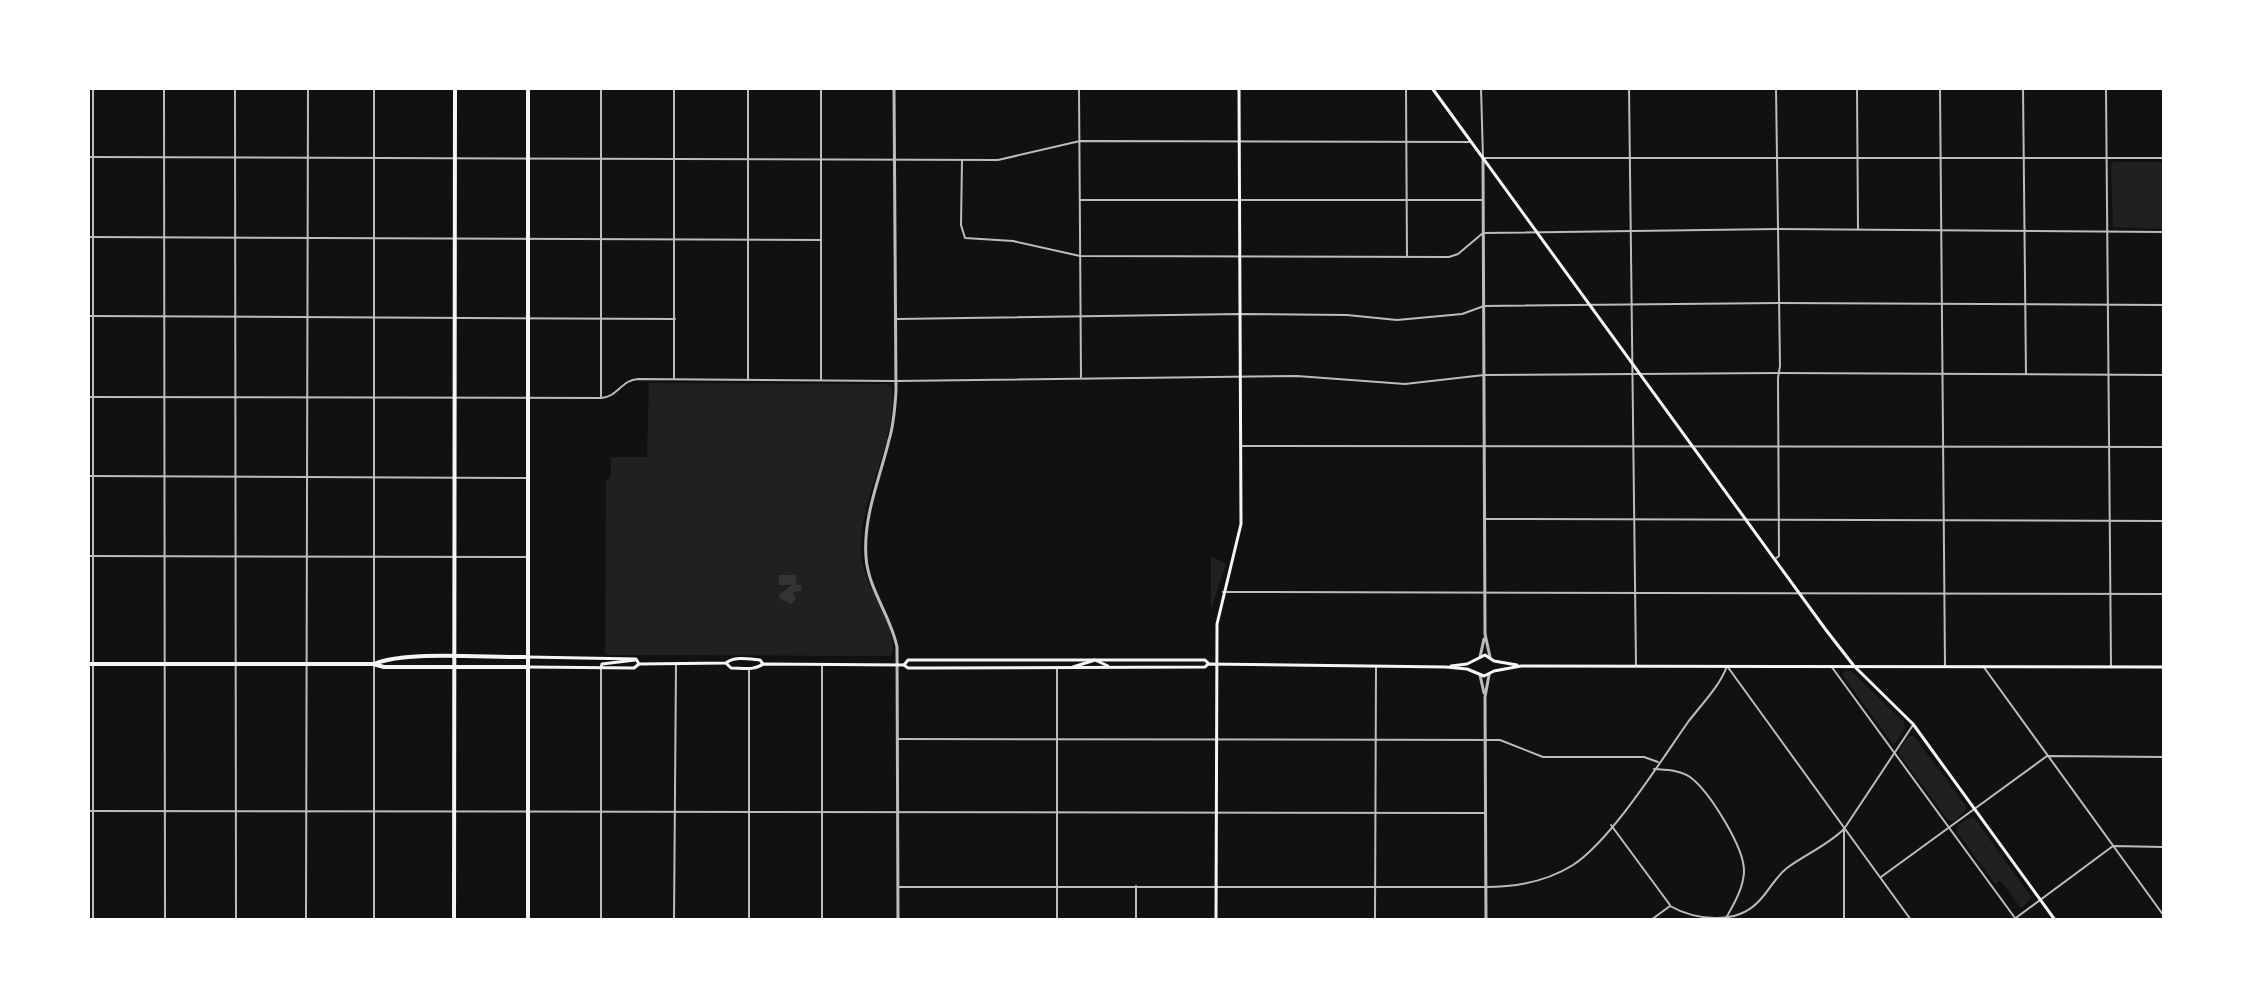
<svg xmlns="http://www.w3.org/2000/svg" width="2252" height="1008" viewBox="0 0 2252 1008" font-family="'Sofia Sans Condensed',sans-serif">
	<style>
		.green { fill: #202020 }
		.water { fill: #333 }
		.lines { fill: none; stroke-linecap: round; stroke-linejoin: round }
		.minor { stroke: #bcbcbc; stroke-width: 2 }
		.tertiary { stroke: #bcbcbc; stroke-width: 3 }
		.secondary { stroke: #f5f5f5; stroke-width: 3 }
		.primary { stroke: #f5f5f5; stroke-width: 4 }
	</style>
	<rect width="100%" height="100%" fill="#111"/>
	<g class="green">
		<polygon points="2114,162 2163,162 2163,229 2113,227 2111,165"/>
		<path d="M649,383L886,384L892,388C898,443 857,499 861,556C863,584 902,633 891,656L605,655L606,482L611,476V457H647Z"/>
		<polygon points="1211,556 1226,564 1212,607 1211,607"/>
		<polygon points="1844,671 1851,671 1904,722 1905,729 1895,743 1892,743 1843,676"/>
		<polygon points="1909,736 1914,736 1966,806 1965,811 1954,821 1948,820 1900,755 1899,750"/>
		<polygon points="1971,817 1975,819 2032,898 2021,908 2000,880 1995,884 1957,832 1958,825"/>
	</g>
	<polygon class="water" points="779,575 796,575 796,585 801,585 801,591 793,592 796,599 792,604 779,598 780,594 792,585 779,585"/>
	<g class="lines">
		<g class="minor">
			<polyline points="93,88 93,920"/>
			<polyline points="164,88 165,920"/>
			<polyline points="235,88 236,920"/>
			<polyline points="601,88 601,398"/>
			<polyline points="674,88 674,379"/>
			<polyline points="748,88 748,380"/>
			<polyline points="1079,88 1081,377"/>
			<polyline points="1406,88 1407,257"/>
			<polyline points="1481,88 1483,158 2164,158"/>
			<polyline points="1629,88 1636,666"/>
			<polyline points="1857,88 1858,229"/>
			<polyline points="1940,88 1945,666"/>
			<polyline points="2023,88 2026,374"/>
			<polyline points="2106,88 2111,667"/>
			<polyline points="88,157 998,160 1080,141 1471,142"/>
			<polyline points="962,161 961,225 965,238 1013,241 1080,256 1449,257 1458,254 1483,233 1778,229 2164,232"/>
			<polyline points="1080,200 1483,200"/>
			<polyline points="88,237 821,240"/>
			<polyline points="88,316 675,319"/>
			<polyline points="896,319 1240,314 1347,315 1397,320 1462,314 1484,306 1779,303 2164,305"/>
			<polyline points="821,380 821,88"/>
			<path d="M88,397L601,398C618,397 621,380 638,379L896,381L1297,376L1405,384L1484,375L1779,373L2164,375"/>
			<polyline points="1241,446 2164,447"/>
			<polyline points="88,476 527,478"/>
			<polyline points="1484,519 2164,521"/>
			<polyline points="88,556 527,557"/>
			<polyline points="1775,559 1779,556 1778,378 1780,366 1776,88"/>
			<polyline points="1223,592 2164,594"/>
			<polyline points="1727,666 1911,920"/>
			<polyline points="1831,666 2015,918"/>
			<polyline points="1983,666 2164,916"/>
			<polyline points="749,668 749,920"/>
			<polyline points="898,739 1500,740 1543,757 1644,757 1658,762"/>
			<path d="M1654,769C1667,770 1680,770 1690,777C1709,791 1745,848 1744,872C1743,890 1733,905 1725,920"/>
			<polyline points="88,811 1485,813"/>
			<polyline points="1611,825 1670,905"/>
			<polyline points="1881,877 2047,756 2164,757"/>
			<polyline points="1136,886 1136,920"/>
			<path d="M898,887H1486C1517,887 1546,882 1573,865C1612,839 1660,762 1688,722C1701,705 1720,686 1727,666"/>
			<polyline points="306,920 308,88"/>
			<polyline points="374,920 374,88"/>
			<polyline points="601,920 601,668"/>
			<polyline points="674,920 676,664"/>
			<polyline points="822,920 822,664"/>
			<polyline points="1057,920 1057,668"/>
			<polyline points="1375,920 1376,667"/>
			<path d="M1651,920L1670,906C1695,920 1735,925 1757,903C1769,892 1774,878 1787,868C1806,854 1828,845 1844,829L1913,725"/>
			<polyline points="1844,920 1844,829"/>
			<polyline points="2013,920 2113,846 2164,847"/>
		</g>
		<g class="tertiary">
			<path d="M894,88L896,391C895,407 894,424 889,440C880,478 863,516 866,557C868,589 891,616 897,647L898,920"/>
			<polyline points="1483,158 1485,634 1490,657"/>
			<polyline points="1480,657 1484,639"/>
			<polyline points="1480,675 1484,693"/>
			<polyline points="1486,920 1485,697 1489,675"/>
		</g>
		<g class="secondary">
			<polyline points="1432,88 1826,630 1854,666 1913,724 2055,920"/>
			<polyline points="528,657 636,659 639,664"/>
			<path d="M726,663L731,668C742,668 754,671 763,664L904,665L908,668H933L1205,667L1208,664L1446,667L1467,669L1484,676L1494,671L1521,666L2164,667"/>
			<polyline points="904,665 908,660 1205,660 1208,663"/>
			<polyline points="1451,666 1467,664 1485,655 1494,661 1517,665"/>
			<path d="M528,667L634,668L639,664L726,663C734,656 749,659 760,660L763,664"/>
			<polyline points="1073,667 1095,660 1108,666"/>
			<polyline points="601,668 602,664 635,660"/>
			<polyline points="1216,920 1217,624 1241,524 1239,88"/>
		</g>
		<g class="primary">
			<polyline points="88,664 373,664 384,667 528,667"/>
			<path d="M374,664C407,650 489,658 528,657"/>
			<polyline points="454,920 455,88"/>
			<polyline points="528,920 528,88"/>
		</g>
	</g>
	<rect width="2252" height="1008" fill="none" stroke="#ffffff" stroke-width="180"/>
</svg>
